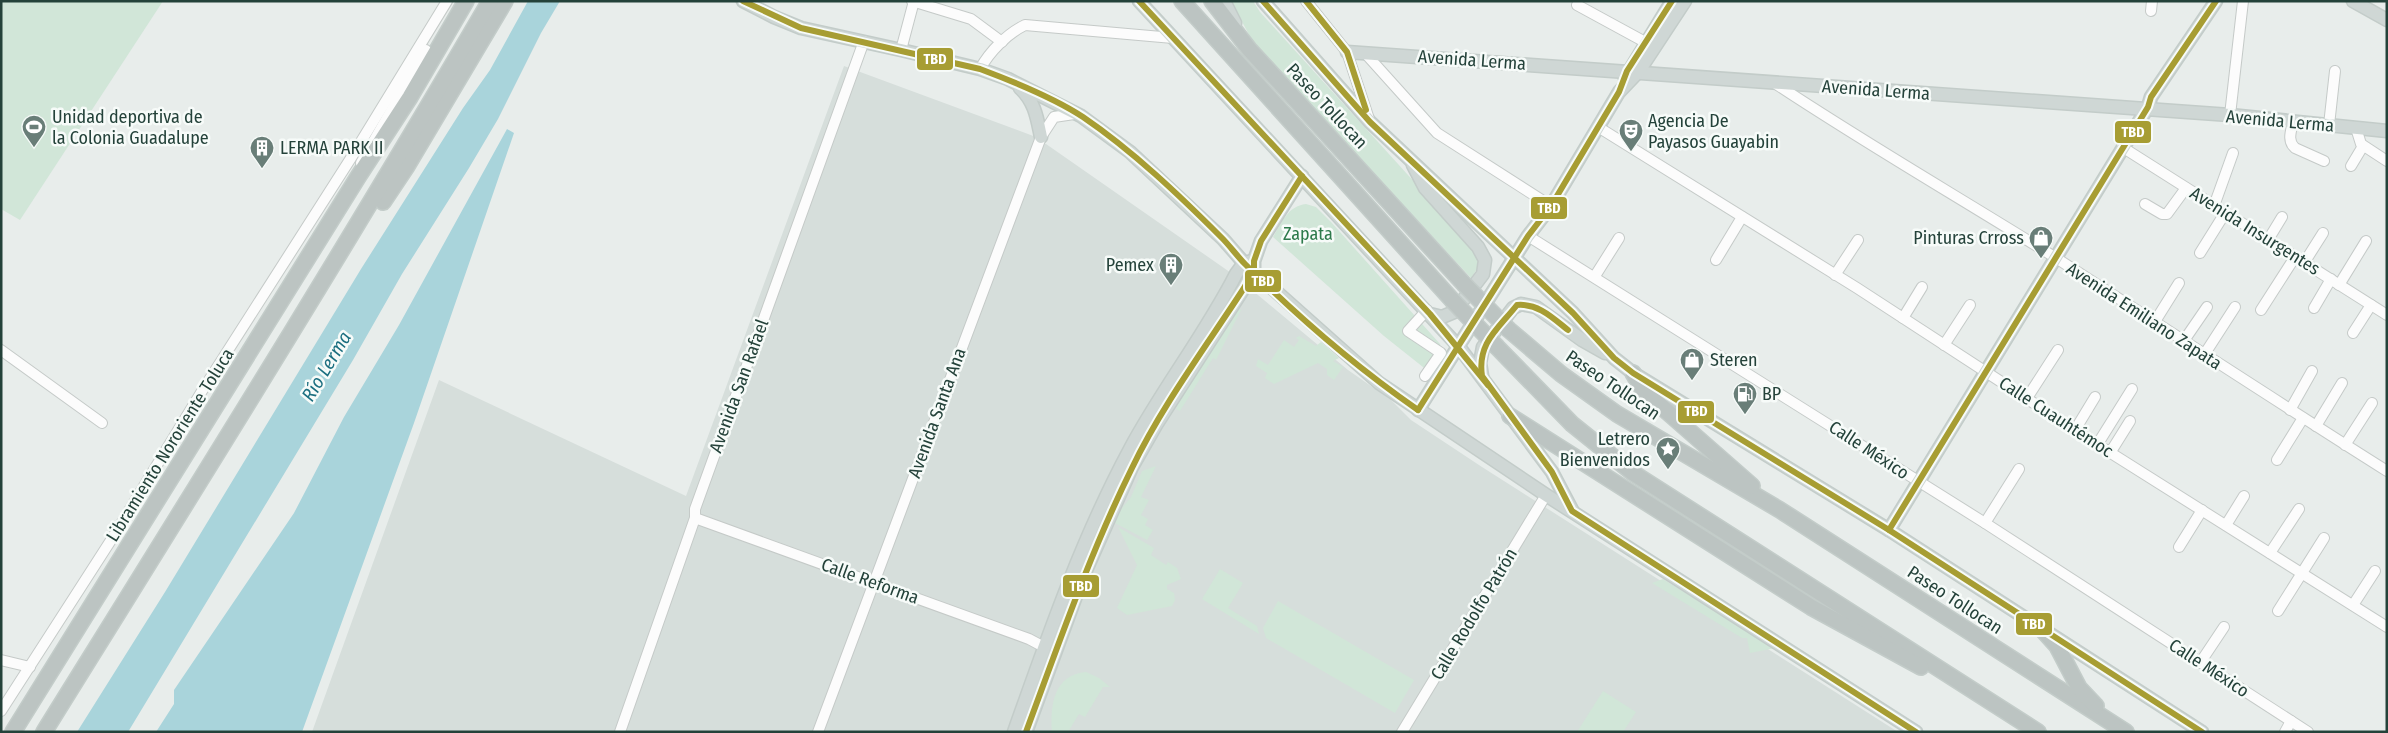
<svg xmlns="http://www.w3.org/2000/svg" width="2388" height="733" viewBox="0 0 2388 733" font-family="'Fira Sans Condensed',sans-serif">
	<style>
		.built { fill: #d6dedb }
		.green { fill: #d1e6d8 }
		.water { fill: #a9d4db }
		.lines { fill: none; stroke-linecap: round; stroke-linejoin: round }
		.minor-casing { stroke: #c5cac8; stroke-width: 12 }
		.major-casing { stroke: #c3ccc9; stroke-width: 15 }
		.highway-casing { stroke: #c3ccc9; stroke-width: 18 }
		.minor { stroke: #fcfcfc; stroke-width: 10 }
		.major { stroke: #cfd7d5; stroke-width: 12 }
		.highway { stroke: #bcc4c2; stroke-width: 15 }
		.highway-bridge-casing { stroke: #c3ccc9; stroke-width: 18; stroke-linecap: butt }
		.highway-bridge { stroke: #bcc4c2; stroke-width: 15 }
		.bus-1-casing { stroke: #f7fbf9; stroke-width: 10 }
		.bus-1 { stroke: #a79d33; stroke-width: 6 }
		.labels { text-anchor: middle; stroke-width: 5; stroke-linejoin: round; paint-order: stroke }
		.street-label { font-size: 18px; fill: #24423a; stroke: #f7fbf9 }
		.poi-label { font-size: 18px; fill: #24423a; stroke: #f7fbf9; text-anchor: start }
		.park-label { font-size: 18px; fill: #2d7a4b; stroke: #f7fbf9 }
		.water-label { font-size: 19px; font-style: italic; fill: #1c6f80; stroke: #f7fbf9 }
		.line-badge { stroke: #f7fbf9; stroke-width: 2 }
		.badge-label { font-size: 14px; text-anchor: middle; font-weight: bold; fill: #fff }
	</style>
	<rect width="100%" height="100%" fill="#e8edeb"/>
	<polygon class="built" points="844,66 1036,137 1234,275 1348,370 1391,400 1411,420 1482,467 1898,732 312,732 439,380 686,496"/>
	<g class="green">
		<polygon points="1,1 163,1 20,220 1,209"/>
		<polygon points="1231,1 1253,1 1260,12 1477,251 1479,266 1471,278 1255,46"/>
		<path d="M1306,204L1316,207L1331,222L1440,344L1441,348L1428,371L1384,336L1273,237C1282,222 1288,206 1306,204Z"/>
		<polygon points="1235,306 1241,310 1216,360 1213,358 1180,411 1176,409 1188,378"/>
		<polygon points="1299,336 1316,346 1321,342 1339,358 1333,361 1343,367 1334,380 1327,375 1327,369 1318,363 1274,384 1265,378 1267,373 1256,366 1258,359 1268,365 1284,340 1294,347 1299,340 1296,338"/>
		<polygon points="1156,466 1141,497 1149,500 1141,515 1148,519 1145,525 1153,530 1147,540 1115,523 1118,513 1131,497 1142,471"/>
		<polygon points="1118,527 1154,548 1151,555 1166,565 1168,562 1177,568 1181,579 1167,585 1167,589 1174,593 1175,600 1172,606 1127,615 1117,608 1137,565"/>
		<polygon points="1220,569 1243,583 1228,608 1257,626 1259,634 1202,599"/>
		<polygon points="1663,579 1775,648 1750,653 1747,638 1742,638 1652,583"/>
		<polygon points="1278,601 1414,680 1395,713 1266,638 1263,628"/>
		<path d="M1086,672L1099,678L1110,687H1103L1085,717L1079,714L1068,732H1052C1050,704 1054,675 1086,672Z"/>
		<polygon points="1603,691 1636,712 1623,732 1577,732"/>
	</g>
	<g class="water">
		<polygon points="528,1 560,1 541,33 498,119 469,168 402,274 353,360 128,732 77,732 165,592 361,269 463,108 490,70"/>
		<polygon points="507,129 514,133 414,423 302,732 156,732 174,704 174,690 294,513 344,417 399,325"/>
	</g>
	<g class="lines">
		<defs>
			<g id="minor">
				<polyline points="912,1 971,19 1002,42"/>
				<polyline points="1306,1 1347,52 1369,119"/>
				<polyline points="1577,5 1645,42"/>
				<polyline points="2151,11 2152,1"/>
				<polyline points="901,50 914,1"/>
				<polyline points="1365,53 1437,133 1551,206"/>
				<path d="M980,69C990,51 1007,34 1025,25L1173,38"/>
				<path d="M1773,82C1866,144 1962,199 2056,258C2166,329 2276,401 2387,471"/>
				<polyline points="2230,115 2243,1"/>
				<path d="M2293,122C2291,131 2287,141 2295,148L2324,161"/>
				<polyline points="2329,125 2335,71"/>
				<polyline points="1598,127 1857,288 2095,443 2387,627"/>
				<polyline points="2356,128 2361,144 2387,161"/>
				<polyline points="2122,147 2387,315"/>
				<polyline points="361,163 426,50"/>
				<polyline points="2351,166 2363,146"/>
				<polyline points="2145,204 2162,214 2167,214 2186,188"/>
				<polyline points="2214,206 2233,153"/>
				<polyline points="1528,236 1985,523 2308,732"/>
				<polyline points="2268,240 2282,217"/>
				<polyline points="2200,253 2225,213"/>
				<polyline points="1716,260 1742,217"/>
				<polyline points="2304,263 2323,233"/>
				<polyline points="1835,275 1858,240"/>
				<polyline points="1595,276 1619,238"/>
				<polyline points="2339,285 2366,241"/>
				<polyline points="2314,308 2331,279"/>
				<polyline points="2261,310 2295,257"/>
				<polyline points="1903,318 1922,287"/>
				<polyline points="2154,323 2179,283"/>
				<polyline points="2353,333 2371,305"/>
				<polyline points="2183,342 2207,307"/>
				<polyline points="1944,345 1970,305"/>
				<polyline points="1,350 102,423"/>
				<polyline points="2204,355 2235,307"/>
				<polyline points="1425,376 1441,353 1408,331 1427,310"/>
				<polyline points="2027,398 2058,350"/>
				<polyline points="2290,410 2312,371"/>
				<polyline points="2316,426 2342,383"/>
				<polyline points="2075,430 2095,397"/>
				<polyline points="2097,445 2132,389"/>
				<polyline points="2345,445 2372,403"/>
				<polyline points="2110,453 2130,421"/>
				<polyline points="2277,460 2303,418"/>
				<polyline points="695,518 1029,639 1044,647"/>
				<polyline points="1985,523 2019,469"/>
				<polyline points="2226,525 2244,496"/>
				<polyline points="2179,547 2202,510"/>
				<polyline points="2270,553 2299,509"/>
				<polyline points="2353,605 2375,571"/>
				<polyline points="2278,611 2324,538"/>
				<polyline points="1,660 30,667"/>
				<polyline points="2200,663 2224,627"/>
				<polyline points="1,711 113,537 202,391 351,158 447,1"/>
				<polyline points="620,732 695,518 695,509 864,41"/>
				<polyline points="818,732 1041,137 1054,117 1074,114"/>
				<polyline points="1402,732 1546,495"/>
				<polyline points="2285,732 2291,721"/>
			</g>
			<g id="major">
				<polyline points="743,1 774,17 801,28 901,50 980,69 1008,79 1081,116 1130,152 1223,239 1244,263 1379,383 1546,495 1916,732"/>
				<polyline points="1139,1 1459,347 1552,472 1572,510"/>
				<polyline points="1224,1 1235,23"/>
				<polyline points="1263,1 1370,122 1573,313 1614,358 1633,373 1889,530 2202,732"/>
				<polyline points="2353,1 2387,20"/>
				<polyline points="1347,52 2230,115 2387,131"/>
				<polyline points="1625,78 1672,1"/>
				<path d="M1020,88C1035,102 1037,118 1041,137"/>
				<polyline points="1413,165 1425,188 1478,247 1485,260 1483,274 1454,312 1442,317 1430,314"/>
				<polyline points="1482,376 1480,363 1483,347 1513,308 1521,304 1536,307 1582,340 1605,353"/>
				<polyline points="1418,410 1528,236 1551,206 1619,92 1639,71 1685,1"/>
				<polyline points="1889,530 2148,107 2151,97 2216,1"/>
				<path d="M1014,732C1048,636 1082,538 1130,449C1162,389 1205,335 1236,274L1244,263L1252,261"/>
				<polyline points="1026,732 1083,577 1132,467 1156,425 1244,288 1254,270 1254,261 1261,241 1302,176"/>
			</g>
			<g id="highway">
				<polyline points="1182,1 1452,300"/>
				<polyline points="1212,1 1249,49 1464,284"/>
				<polyline points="383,202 407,166 505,1"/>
				<polyline points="1508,329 1561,374 1617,414 1780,510 2126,732"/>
				<polyline points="1497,347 1572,424 1633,473 2038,732"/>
				<polyline points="1633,373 1642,388 1655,401 1752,486"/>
				<polyline points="1510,416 1811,607 1921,667"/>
				<polyline points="2039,626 2057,646 2079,688 2096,706"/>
				<polyline points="13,732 358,177 410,97 466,1"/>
				<path d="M44,732C195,489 346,248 490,1"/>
			</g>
		</defs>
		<use href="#minor" class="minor-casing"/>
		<use href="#major" class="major-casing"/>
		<use href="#highway" class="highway-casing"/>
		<use href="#minor" class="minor"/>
		<use href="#major" class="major"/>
		<use href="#highway" class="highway"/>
		<defs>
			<g id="highway-bridge">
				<polyline points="1464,284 1508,329"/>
				<polyline points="1452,300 1497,347"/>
			</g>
		</defs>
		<use href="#highway-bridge" class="highway-bridge-casing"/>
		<use href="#highway-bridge" class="highway-bridge"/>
		<defs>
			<g id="bus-1">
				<path d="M743,1L801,28L980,69C1012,81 1054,98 1083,117C1133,151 1179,195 1222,238C1230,246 1237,256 1245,264C1298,317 1356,367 1418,410"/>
				<polyline points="1139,1 1430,314 1488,385"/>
				<polyline points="1263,1 1370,122 1573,313 1614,358 1633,373 1889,530 2202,732"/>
				<polyline points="1306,1 1347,52 1366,110"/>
				<path d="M1568,330C1553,318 1538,303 1517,305C1498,329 1477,343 1482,376L1552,472L1572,511L1916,732"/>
				<polyline points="1418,410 1528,236 1551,206 1619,92 1627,71 1672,1"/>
				<polyline points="1889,530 2148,107 2151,97 2216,1"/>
				<path d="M1026,732C1059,643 1090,553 1132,468C1161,407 1207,345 1244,288L1254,270V261L1261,241L1302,176"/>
			</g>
		</defs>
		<use href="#bus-1" class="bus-1-casing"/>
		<use href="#bus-1" class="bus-1"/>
	</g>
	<defs>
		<symbol id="stadium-pin" viewBox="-11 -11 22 30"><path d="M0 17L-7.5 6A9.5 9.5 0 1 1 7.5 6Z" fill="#697e78" stroke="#f7fbf9"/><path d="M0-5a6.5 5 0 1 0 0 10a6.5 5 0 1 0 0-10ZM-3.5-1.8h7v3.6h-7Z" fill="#fff"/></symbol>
		<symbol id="theatre-pin" viewBox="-11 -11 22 30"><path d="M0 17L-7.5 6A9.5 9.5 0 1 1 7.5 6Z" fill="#697e78" stroke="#f7fbf9"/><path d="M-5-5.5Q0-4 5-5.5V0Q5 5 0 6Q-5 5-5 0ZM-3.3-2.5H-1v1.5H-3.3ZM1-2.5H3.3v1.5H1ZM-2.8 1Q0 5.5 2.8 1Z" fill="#fff"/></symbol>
		<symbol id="building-pin" viewBox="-11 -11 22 30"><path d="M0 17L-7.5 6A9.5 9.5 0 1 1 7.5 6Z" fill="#697e78" stroke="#f7fbf9"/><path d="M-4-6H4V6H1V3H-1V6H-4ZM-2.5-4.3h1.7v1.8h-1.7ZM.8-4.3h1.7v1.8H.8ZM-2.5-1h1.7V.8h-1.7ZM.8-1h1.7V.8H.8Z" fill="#fff"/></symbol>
		<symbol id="shop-pin" viewBox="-11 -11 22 30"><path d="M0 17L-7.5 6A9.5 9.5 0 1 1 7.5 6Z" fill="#697e78" stroke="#f7fbf9"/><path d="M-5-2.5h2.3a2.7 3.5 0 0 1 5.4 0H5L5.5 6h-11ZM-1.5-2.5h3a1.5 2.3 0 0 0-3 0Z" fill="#fff"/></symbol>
		<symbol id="fuel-pin" viewBox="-11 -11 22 30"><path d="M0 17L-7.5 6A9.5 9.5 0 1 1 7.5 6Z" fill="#697e78" stroke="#f7fbf9"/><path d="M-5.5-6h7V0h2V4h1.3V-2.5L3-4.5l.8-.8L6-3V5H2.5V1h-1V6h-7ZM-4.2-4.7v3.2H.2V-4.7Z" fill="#fff"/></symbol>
		<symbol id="sight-pin" viewBox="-11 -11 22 30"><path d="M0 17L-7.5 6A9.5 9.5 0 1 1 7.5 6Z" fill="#697e78" stroke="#f7fbf9"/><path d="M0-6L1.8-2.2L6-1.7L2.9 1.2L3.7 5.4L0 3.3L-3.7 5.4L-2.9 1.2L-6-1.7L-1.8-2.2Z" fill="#fff"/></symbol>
	</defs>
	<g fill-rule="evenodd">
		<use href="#stadium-pin" x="20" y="113" width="28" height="38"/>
		<use href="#theatre-pin" x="1617" y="117" width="28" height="38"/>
		<use href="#building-pin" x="248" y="134" width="28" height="38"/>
		<use href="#shop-pin" x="2027" y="224" width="28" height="38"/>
		<use href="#building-pin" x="1157" y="251" width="28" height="38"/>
		<use href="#shop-pin" x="1678" y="346" width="28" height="38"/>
		<use href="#fuel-pin" x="1731" y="380" width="28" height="38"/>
		<use href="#sight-pin" x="1654" y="435" width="28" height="38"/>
	</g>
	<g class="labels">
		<g class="street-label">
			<text transform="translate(1472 60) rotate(4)" y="6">Avenida Lerma</text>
			<text transform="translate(1876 90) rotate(4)" y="6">Avenida Lerma</text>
			<text transform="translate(1327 106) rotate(47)" y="6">Paseo Tollocan</text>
			<text transform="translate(2280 121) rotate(5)" y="6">Avenida Lerma</text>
			<text transform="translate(2255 231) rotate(32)" y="6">Avenida Insurgentes</text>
			<text transform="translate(2144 316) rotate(33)" y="6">Avenida Emiliano Zapata</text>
			<text transform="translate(1613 385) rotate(34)" y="6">Paseo Tollocan</text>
			<text transform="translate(739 386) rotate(-70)" y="6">Avenida San Rafael</text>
			<text transform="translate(937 413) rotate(-70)" y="6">Avenida Santa Ana</text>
			<text transform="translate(2056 417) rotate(33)" y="6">Calle Cuauhtémoc</text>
			<text transform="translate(170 445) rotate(-58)" y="6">Libramiento Nororiente Toluca</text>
			<text transform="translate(1869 450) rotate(33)" y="6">Calle México</text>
			<text transform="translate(870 581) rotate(20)" y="6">Calle Reforma</text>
			<text transform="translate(1955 600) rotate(33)" y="6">Paseo Tollocan</text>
			<text transform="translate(1474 614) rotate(-59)" y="6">Calle Rodolfo Patrón</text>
			<text transform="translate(2209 668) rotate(33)" y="6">Calle México</text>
		</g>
		<g class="poi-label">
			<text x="52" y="123">Unidad deportiva de<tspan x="52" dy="21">la Colonia Guadalupe</tspan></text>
			<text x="1648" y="127">Agencia De<tspan x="1648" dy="21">Payasos Guayabin</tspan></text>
			<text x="280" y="154">LERMA PARK II</text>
			<text x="2024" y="244" text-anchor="end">Pinturas Crross</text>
			<text x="1154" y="271" text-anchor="end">Pemex</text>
			<text x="1710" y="366">Steren</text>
			<text x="1762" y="400">BP</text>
			<text x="1650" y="445" text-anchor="end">Letrero<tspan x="1650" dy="21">Bienvenidos</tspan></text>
		</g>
		<g class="park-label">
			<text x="1308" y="240">Zapata</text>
		</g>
		<g class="water-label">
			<text transform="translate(326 366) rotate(-59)" y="7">Río Lerma</text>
		</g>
	</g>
	<g class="line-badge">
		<rect x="916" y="47" width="38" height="24" rx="5" fill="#a79d33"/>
		<rect x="2114" y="120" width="38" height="24" rx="5" fill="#a79d33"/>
		<rect x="1530" y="196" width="38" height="24" rx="5" fill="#a79d33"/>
		<rect x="1244" y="269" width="38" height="24" rx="5" fill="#a79d33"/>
		<rect x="1677" y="400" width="38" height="24" rx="5" fill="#a79d33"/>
		<rect x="1062" y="574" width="38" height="24" rx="5" fill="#a79d33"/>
		<rect x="2015" y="612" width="38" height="24" rx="5" fill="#a79d33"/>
	</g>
	<g class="badge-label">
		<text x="935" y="64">TBD</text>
		<text x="2133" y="137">TBD</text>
		<text x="1549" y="213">TBD</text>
		<text x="1263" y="286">TBD</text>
		<text x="1696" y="416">TBD</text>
		<text x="1081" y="591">TBD</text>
		<text x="2034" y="629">TBD</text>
	</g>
	<rect width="2388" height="733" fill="none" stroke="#24423a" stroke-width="5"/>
</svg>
